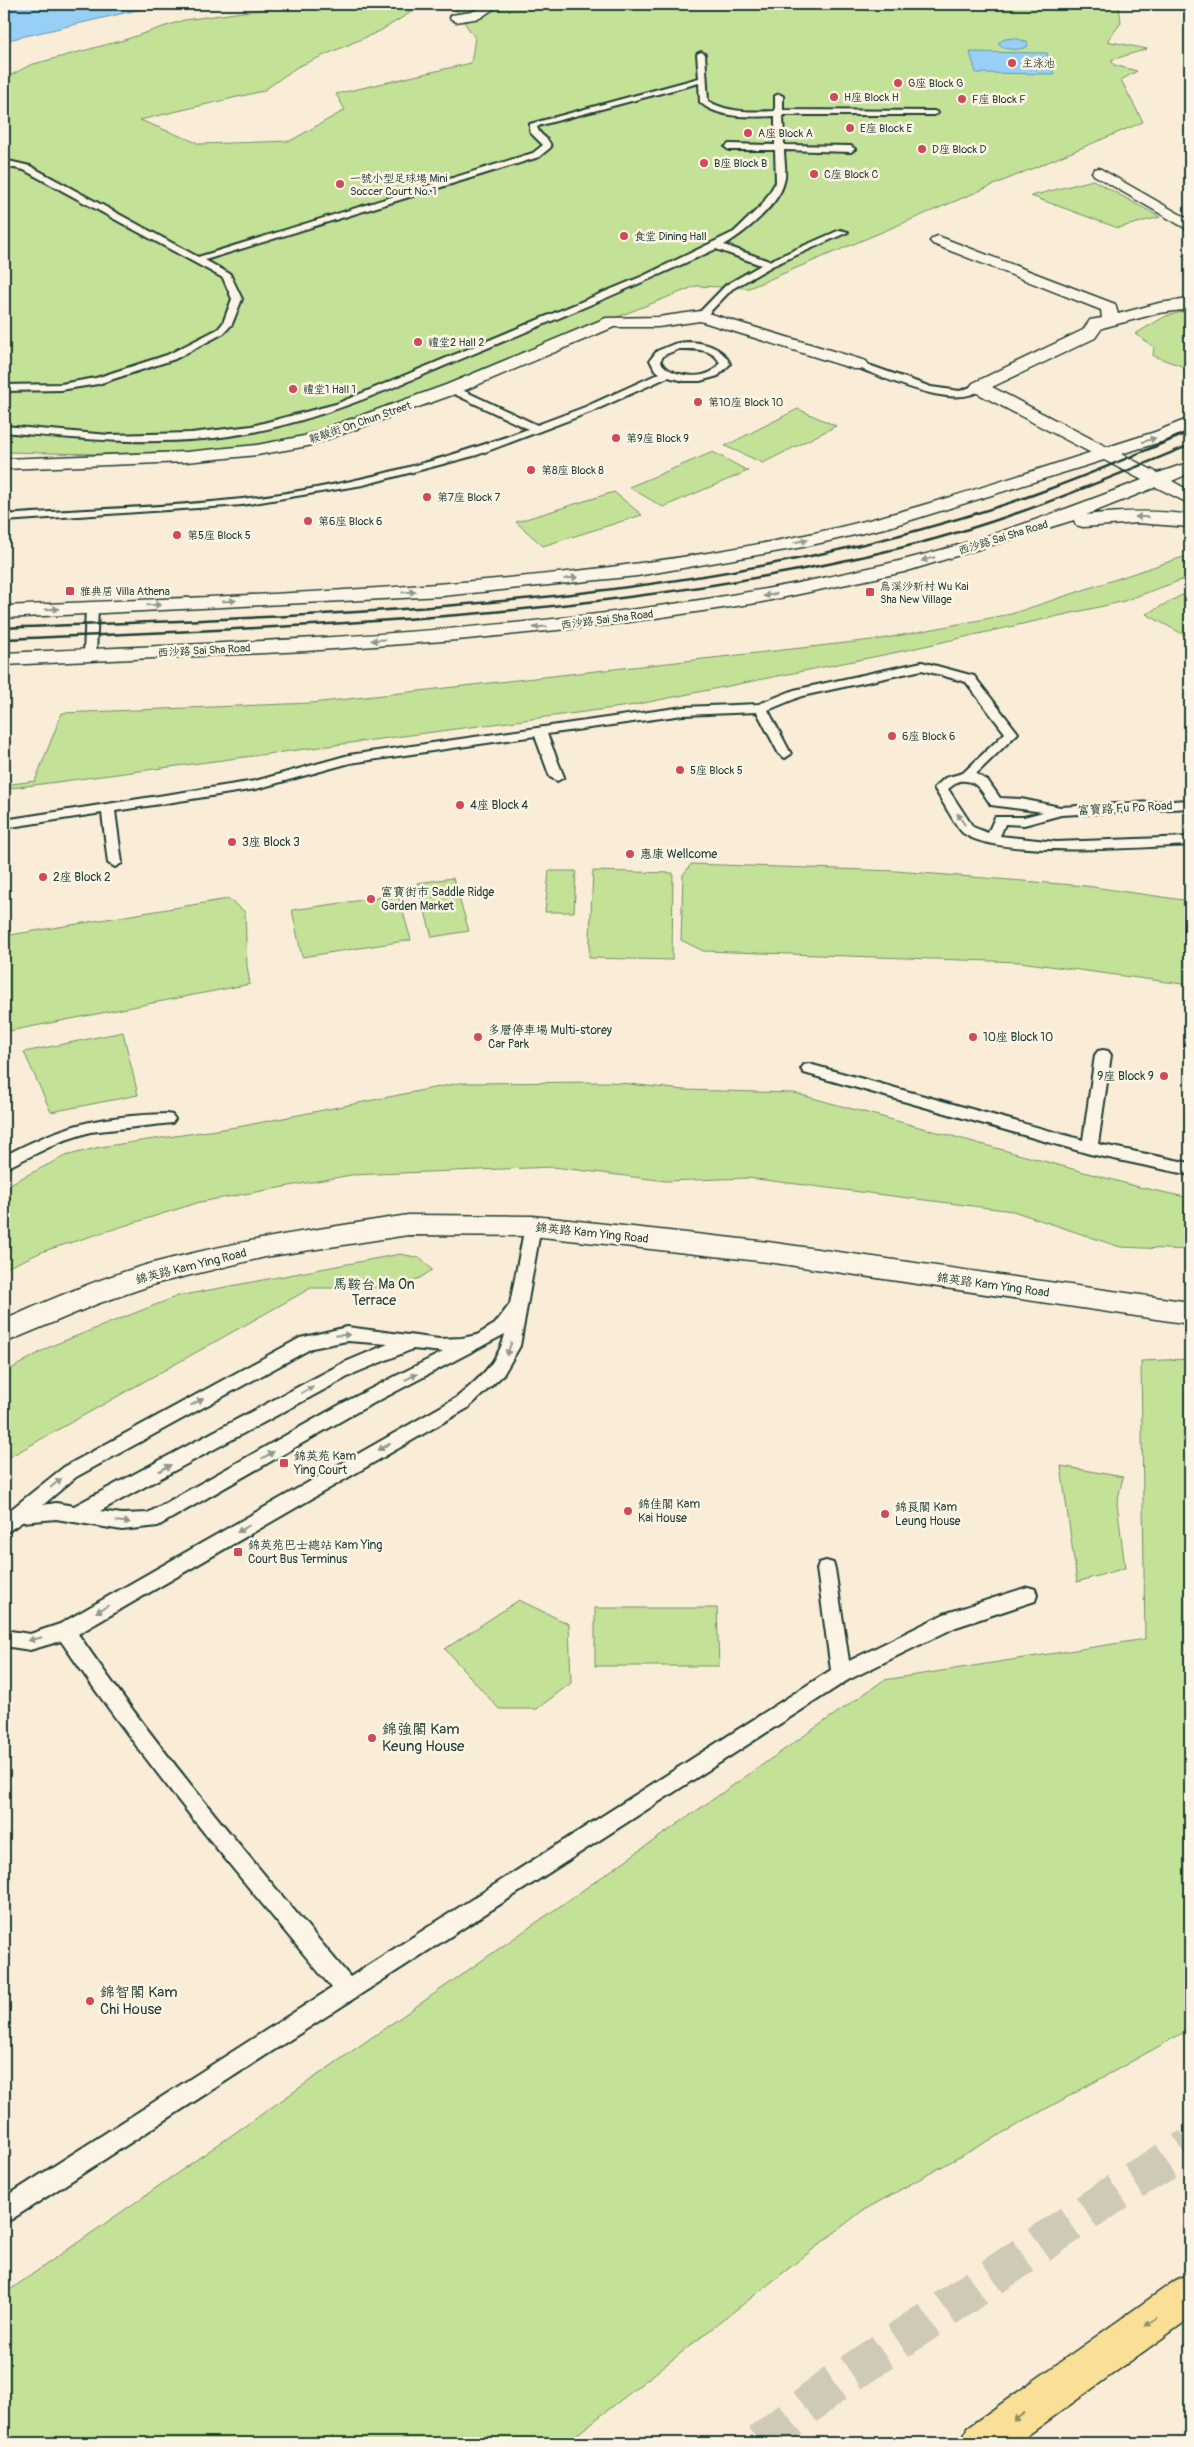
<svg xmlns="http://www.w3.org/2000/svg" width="1194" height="2447" viewBox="0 0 1194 2447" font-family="Pangolin,'LXGW WenKai TC',sans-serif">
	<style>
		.green { fill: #c4e198; stroke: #728f66; fill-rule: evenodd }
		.water { fill: #97cff6; stroke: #6795a8 }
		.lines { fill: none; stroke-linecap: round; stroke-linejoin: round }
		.primary-tunnel { stroke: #cecab7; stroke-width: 38; stroke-dasharray: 38 19; stroke-linecap: butt }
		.lane-casing { stroke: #1f3d34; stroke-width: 4 }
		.street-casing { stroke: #1f3d34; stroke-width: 3 }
		.secondary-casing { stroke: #1f3d34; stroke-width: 3 }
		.primary-casing { stroke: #1f3d34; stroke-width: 3 }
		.lane { fill: #fcf5e5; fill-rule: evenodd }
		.street { fill: #fcf5e5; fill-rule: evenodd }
		.secondary { fill: #fcf5e5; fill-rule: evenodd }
		.primary { fill: #fadf96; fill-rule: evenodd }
		.rail { stroke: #1f3d34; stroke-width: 2.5 }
		.oneway { fill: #8e998c }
		.oneway2 { fill: #8c8e65 }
		.poi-dot { fill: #d1495b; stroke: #fcf5e5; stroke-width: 2 }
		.labels { text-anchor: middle; stroke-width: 5; stroke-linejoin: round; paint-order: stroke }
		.far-poi-label { font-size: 11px; fill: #1f3d34; stroke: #fcf5e5; text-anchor: start }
		.far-street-label { font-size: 11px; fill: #1f3d34; stroke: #fcf5e5 }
		.poi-label { font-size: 12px; fill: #1f3d34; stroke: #fcf5e5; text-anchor: start }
		.street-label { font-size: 12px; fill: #1f3d34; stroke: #fcf5e5 }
		.neighbourhood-label { font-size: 14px; fill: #1f3d34; stroke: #fcf5e5 }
		.near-poi-label { font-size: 15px; fill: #1f3d34; stroke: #fcf5e5; text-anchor: start }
	</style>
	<rect width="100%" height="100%" fill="#faedd8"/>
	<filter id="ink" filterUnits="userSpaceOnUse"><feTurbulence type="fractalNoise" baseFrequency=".02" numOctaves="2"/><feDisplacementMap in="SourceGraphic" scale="10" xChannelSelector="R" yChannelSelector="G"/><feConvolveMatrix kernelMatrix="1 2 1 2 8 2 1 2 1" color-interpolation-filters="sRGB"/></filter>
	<g filter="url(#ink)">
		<g class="green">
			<path d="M301,4H1119L1121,23L1107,41L1147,49L1111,60L1114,65L1137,71L1121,80L1143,122L749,288L696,286L322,433L222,450L98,454L4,452V79L30,65L124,40L184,20ZM425,4L455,9L475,38L471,63L336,94L345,110L290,141L200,144L140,120L263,91L297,67L380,31Z"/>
			<polygon points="1093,180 1160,217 1118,228 1031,196"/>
			<polygon points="1190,310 1190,369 1153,356 1154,347 1135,334 1166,316"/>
			<polygon points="798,409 836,426 763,463 725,446"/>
			<polygon points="713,452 748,471 663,507 629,487"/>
			<polygon points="614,492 642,515 543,546 516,522"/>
			<polygon points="1190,556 1190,577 1121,602 898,652 629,706 4,789 4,785 35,781 62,713 312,703 881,639 1011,614 1183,557"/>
			<polygon points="1182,595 1190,599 1190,638 1146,614"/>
			<polygon points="691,864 896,871 1086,886 1190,901 1190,985 1020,962 703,951 681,940 683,875"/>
			<polygon points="549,871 576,871 574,912 545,912"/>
			<polygon points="593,871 673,873 672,960 589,958"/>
			<polygon points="453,878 469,931 432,937 417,883"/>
			<polygon points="398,895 411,940 302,957 292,910"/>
			<polygon points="228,899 245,912 247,966 250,984 4,1032 4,936"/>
			<polygon points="123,1032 138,1095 51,1112 24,1052"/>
			<polygon points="611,1082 684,1090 794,1093 1139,1187 1190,1198 1190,1250 1120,1247 1013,1211 748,1178 666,1181 554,1167 351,1175 200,1202 44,1251 4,1269 4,1187 65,1156 100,1147 243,1126 459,1083"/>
			<polygon points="400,1254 421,1258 432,1270 420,1278 391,1288 311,1288 4,1460 4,1373 51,1346 178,1296"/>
			<polygon points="1190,1359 1190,2029 862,2211 566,2443 4,2443 4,2294 884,1680 1145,1639 1141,1361"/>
			<polygon points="1061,1466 1123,1477 1117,1503 1125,1568 1077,1582"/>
			<polygon points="519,1600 569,1624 571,1683 537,1709 499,1709 445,1649"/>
			<polygon points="595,1608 717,1608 719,1666 595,1666"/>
		</g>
		<g class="water">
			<polygon points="4,4 163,4 4,41"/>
			<path d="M1015,38L1027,42L1028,46C1019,51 1005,51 998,43L1005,39Z"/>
			<polygon points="970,52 1047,53 1054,74 976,73"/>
		</g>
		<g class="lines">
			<polyline class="primary-tunnel" points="761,2443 829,2388 1133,2181 1190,2147"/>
			<defs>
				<g id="lane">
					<path d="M701,52L705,54L708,101C728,113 753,112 775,111V96L779,94L783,96V110L934,111L938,113L934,115H783L784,145L851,146L855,149L851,152L784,150C784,160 787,173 784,182C779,205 743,234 724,245L769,261L840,230L848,232L772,266L732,289L704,318L696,316L726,285L761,265L716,249C636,286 555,320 473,354C401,384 330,417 253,432C171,448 86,440 4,432V426L109,435L191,433L252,426L336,404L643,276L734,232L762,205L776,182L775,150H729L725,147L729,144L775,145V116C752,117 718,119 700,102L699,83L541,125L537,127C539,136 550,138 551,147L539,157L205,260L230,274L242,299L232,324L224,333L175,359L98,384L61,390L4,391V385L61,384L96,378L167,355L218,329L223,323L232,299L223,278L24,170L4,166V160L30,166L198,257L533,153L543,145L530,132V124L699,78L697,54Z"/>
					<path d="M674,344C694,339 722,344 730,364L718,376L700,381H684L668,377L593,411L477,455L363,485L242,505L4,521V515C83,509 163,508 242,499C340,488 436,463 528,429L448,391V387H456L537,425L585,407L660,373L655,370L650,360L657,351ZM679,349C694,349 713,348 720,363C717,366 714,370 711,372C696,380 668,375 660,361L664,355Z"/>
					<path d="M860,362L931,387L960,391L979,384L984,387C958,413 886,378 856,367V363Z"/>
					<polygon points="92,603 98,607 96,655 90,659 84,655 86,607"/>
					<path d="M922,662L974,676L1018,733L976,774L988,781L1000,798L1021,799L1060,807L1190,800V808L1061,815L1024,825L1005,824L1000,836L1056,842L1190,837V845C1145,847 996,859 963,833C956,827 941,798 934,788L945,778L963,773L1005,733L966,682L922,670L802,696L768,710L791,754L785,758L779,754L757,712L683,715L547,734L564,777L557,781L550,777L535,736L350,763L256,789L115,811L122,863L115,867L108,863L102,813L4,828V820L255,781L349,755L683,707L759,704L794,690ZM959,781C977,779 982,792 991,805L1043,812L1024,817H995L988,833L973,827L948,789Z"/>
					<polygon points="1103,1050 1108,1051 1111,1055 1098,1144 1190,1163 1190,1175 1090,1154 804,1073 801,1069 804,1065 809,1064 1083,1140 1095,1055 1098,1051"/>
					<path d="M167,1114L172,1115L175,1119L172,1123L90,1132L62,1141L4,1169V1156C65,1124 98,1116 167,1114Z"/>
					<path d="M533,1220L539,1222L541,1226L520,1346L503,1375L468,1408L78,1634C161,1754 256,1865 350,1977L831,1670L817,1569L819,1563L826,1561L833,1563L835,1569L849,1661L944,1614L1028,1587L1035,1589L1037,1595L1035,1601L956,1627L848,1680L12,2219L4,2223V2198L332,1988C238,1875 143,1762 61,1641L30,1650L4,1646V1630L30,1634L60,1624L456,1398C477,1381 499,1362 505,1334L355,1413L158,1526L122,1530L56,1519L22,1522L4,1534V1515L64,1467L300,1338L347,1327L439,1339L462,1338L477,1335L495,1324L510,1304L525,1226L527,1222ZM347,1341L388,1344L343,1363L74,1506L56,1503L43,1505L76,1477L312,1348ZM413,1349L443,1352L343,1403L148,1513L122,1514L100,1511L355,1373Z"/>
				</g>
				<g id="street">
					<polygon points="486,4 501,4 480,18 456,22 450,18 451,15 472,12"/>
					<polygon points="1099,168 1190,220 1190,231 1094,175 1092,172 1094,169"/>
					<polygon points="938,236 1115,304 1118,314 1159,303 1190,299 1190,309 1159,313 1102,328 1095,338 992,387 1111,449 1114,453 1111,457 1099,457 973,391 970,387 973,383 1083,330 1090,320 1102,318 1101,310 933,244 930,241 933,238"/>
					<polygon points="701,311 866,361 869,365 866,369 854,369 700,321 658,327 614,327 458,393 308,446 257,455 186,462 4,469 4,459 186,452 257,445 304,436 446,385 606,318 658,317"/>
				</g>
				<g id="secondary">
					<path d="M1190,418V429L1167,440L1121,454L1158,473L1190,462V473L1172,481L1190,491V504L1156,487L1086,515C1121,511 1155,510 1190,515V527L1137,523L1083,527L1076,525L1074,520L904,572L757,603L608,625L457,640L306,651L4,665V653C303,639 607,632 899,561C982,541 1062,511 1142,480L1104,460L889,527L803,547L637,576L442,596L4,618V606C271,593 542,590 805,535C924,510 1039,468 1155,432Z"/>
					<path d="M408,1215L533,1216L768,1242L1190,1302V1324L768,1262L533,1236L408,1235L265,1257L158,1283L97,1304L4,1343V1320C54,1298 104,1276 157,1262C240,1240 324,1228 408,1215Z"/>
				</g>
				<polygon id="primary" points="1190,2274 1190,2318 1017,2443 961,2443 967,2428 1176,2280"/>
			</defs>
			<use href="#lane" class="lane-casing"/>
			<use href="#street" class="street-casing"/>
			<use href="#secondary" class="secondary-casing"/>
			<use href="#primary" class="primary-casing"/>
			<use href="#lane" class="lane"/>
			<use href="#street" class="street"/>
			<use href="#secondary" class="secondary"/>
			<use href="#primary" class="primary"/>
			<g class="rail">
				<path d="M4,628C304,615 612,611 904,534C952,521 1002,507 1049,489C1097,472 1143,451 1190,432"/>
				<path d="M4,639C305,626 610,619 904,547C1003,523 1096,484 1190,445"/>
			</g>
		</g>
		<defs><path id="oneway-solid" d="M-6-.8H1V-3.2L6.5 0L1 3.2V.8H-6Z" transform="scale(1.25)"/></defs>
		<g class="oneway">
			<use href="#oneway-solid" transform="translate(1149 440) rotate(-17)"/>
			<use href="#oneway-solid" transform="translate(1142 517) rotate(-180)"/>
			<use href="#oneway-solid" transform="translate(801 541) rotate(-12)"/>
			<use href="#oneway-solid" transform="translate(928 559) rotate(164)"/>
			<use href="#oneway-solid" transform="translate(571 578) rotate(-7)"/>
			<use href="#oneway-solid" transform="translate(409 592) rotate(-3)"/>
			<use href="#oneway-solid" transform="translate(770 595) rotate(170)"/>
			<use href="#oneway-solid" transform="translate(229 601) rotate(-3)"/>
			<use href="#oneway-solid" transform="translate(154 605) rotate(-2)"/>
			<use href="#oneway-solid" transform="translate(52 609) rotate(-3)"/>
			<use href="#oneway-solid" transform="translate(540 627) rotate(174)"/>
			<use href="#oneway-solid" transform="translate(378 640) rotate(177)"/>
			<use href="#oneway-solid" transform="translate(961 819) rotate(-123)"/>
			<use href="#oneway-solid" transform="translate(343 1335) rotate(-4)"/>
			<use href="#oneway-solid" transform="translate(509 1349) rotate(110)"/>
			<use href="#oneway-solid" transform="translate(411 1377) rotate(-26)"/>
			<use href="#oneway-solid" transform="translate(307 1390) rotate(-28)"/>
			<use href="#oneway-solid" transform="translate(197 1402) rotate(-29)"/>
			<use href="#oneway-solid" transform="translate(384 1447) rotate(150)"/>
			<use href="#oneway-solid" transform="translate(268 1455) rotate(-30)"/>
			<use href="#oneway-solid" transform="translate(165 1468) rotate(-29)"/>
			<use href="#oneway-solid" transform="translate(56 1483) rotate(-40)"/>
			<use href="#oneway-solid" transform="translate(123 1522) rotate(5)"/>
			<use href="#oneway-solid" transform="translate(243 1529) rotate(150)"/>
			<use href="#oneway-solid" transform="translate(102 1609) rotate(150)"/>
			<use href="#oneway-solid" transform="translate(35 1639) rotate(167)"/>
		</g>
		<g class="oneway2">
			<use href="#oneway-solid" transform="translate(1151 2322) rotate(144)"/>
			<use href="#oneway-solid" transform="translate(1019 2417) rotate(144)"/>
		</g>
	</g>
	<g class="poi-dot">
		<circle cx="1012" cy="63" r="5"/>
		<circle cx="898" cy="83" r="5"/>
		<circle cx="834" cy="97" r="5"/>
		<circle cx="962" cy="99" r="5"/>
		<circle cx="850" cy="128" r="5"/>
		<circle cx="748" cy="133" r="5"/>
		<circle cx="922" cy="149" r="5"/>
		<circle cx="704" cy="163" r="5"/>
		<circle cx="814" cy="174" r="5"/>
		<circle cx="340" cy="184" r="5"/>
		<circle cx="624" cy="236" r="5"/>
		<circle cx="418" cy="342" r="5"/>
		<circle cx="293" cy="389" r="5"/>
		<circle cx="698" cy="402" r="5"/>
		<circle cx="616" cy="438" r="5"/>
		<circle cx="531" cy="470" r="5"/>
		<circle cx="427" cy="497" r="5"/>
		<circle cx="308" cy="521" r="5"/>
		<circle cx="177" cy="535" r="5"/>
		<rect x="65" y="586" width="10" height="10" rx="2.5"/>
		<rect x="865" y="587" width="10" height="10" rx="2.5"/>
		<circle cx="892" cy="736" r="5"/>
		<circle cx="680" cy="770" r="5"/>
		<circle cx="460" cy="805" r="5"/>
		<circle cx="232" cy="842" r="5"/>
		<circle cx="630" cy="854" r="5"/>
		<circle cx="43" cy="877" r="5"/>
		<circle cx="371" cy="899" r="5"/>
		<circle cx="478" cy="1037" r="5"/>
		<circle cx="973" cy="1037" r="5"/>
		<circle cx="1164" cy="1076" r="5"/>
		<rect x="279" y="1458" width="10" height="10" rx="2.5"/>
		<circle cx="628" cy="1511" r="5"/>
		<circle cx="885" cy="1514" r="5"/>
		<rect x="233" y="1547" width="10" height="10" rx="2.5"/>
		<circle cx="372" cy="1738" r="5"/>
		<circle cx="90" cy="2001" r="5"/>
	</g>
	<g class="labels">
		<g class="far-poi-label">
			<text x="1022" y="67">主泳池</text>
			<text x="908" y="87">G座 Block G</text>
			<text x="844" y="101">H座 Block H</text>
			<text x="972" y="103">F座 Block F</text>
			<text x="860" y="132">E座 Block E</text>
			<text x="758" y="137">A座 Block A</text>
			<text x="932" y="153">D座 Block D</text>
			<text x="714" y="167">B座 Block B</text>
			<text x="824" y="178">C座 Block C</text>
			<text x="350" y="182">一號小型足球場 Mini<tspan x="350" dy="13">Soccer Court No. 1</tspan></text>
			<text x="634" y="240">食堂 Dining Hall</text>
			<text x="428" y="346">禮堂2 Hall 2</text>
			<text x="303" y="393">禮堂1 Hall 1</text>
			<text x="708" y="406">第10座 Block 10</text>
			<text x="626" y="442">第9座 Block 9</text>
			<text x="541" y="474">第8座 Block 8</text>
			<text x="437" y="501">第7座 Block 7</text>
			<text x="318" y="525">第6座 Block 6</text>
			<text x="187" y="539">第5座 Block 5</text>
			<text x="880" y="590">烏溪沙新村 Wu Kai<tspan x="880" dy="13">Sha New Village</tspan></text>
			<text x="80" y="595">雅典居 Villa Athena</text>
			<text x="902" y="740">6座 Block 6</text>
			<text x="690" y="774">5座 Block 5</text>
		</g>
		<g class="far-street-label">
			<text transform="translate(360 422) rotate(-19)" y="4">鞍駿街 On Chun Street</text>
			<text transform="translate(1003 537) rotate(-17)" y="4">西沙路 Sai Sha Road</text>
			<text transform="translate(607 619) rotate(-7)" y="4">西沙路 Sai Sha Road</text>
			<text transform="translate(204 650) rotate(-3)" y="4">西沙路 Sai Sha Road</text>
		</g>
		<g class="poi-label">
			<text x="470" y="809">4座 Block 4</text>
			<text x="242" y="846">3座 Block 3</text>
			<text x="640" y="858">惠康 Wellcome</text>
			<text x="53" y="881">2座 Block 2</text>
			<text x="381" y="896">富寶街市 Saddle Ridge<tspan x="381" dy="14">Garden Market</tspan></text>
			<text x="488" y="1034">多層停車場 Multi-storey<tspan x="488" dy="14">Car Park</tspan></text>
			<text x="983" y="1041">10座 Block 10</text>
			<text x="1154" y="1080" text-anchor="end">9座 Block 9</text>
			<text x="294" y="1460">錦英苑 Kam<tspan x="294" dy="14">Ying Court</tspan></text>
			<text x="638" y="1508">錦佳閣 Kam<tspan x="638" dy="14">Kai House</tspan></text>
			<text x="895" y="1511">錦良閣 Kam<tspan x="895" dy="14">Leung House</tspan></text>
			<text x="248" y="1549">錦英苑巴士總站 Kam Ying<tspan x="248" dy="14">Court Bus Terminus</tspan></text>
		</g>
		<g class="street-label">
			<text transform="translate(1125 808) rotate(-3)" y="4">富寶路 Fu Po Road</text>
			<text transform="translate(592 1233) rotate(6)" y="4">錦英路 Kam Ying Road</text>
			<text transform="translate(191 1266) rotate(-14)" y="4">錦英路 Kam Ying Road</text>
			<text transform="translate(993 1285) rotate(8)" y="4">錦英路 Kam Ying Road</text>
		</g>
		<g class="neighbourhood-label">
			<text x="374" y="1289">馬鞍台 Ma On<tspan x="374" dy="16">Terrace</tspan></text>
		</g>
		<g class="near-poi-label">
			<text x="382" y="1734">錦強閣 Kam<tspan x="382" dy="17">Keung House</tspan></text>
			<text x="100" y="1997">錦智閣 Kam<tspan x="100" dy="17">Chi House</tspan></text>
		</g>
	</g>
	<rect width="1194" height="2447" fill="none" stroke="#fcf5e5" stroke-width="20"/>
	<rect x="10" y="10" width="1174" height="2427" fill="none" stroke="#1f3d34" stroke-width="2" filter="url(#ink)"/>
</svg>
